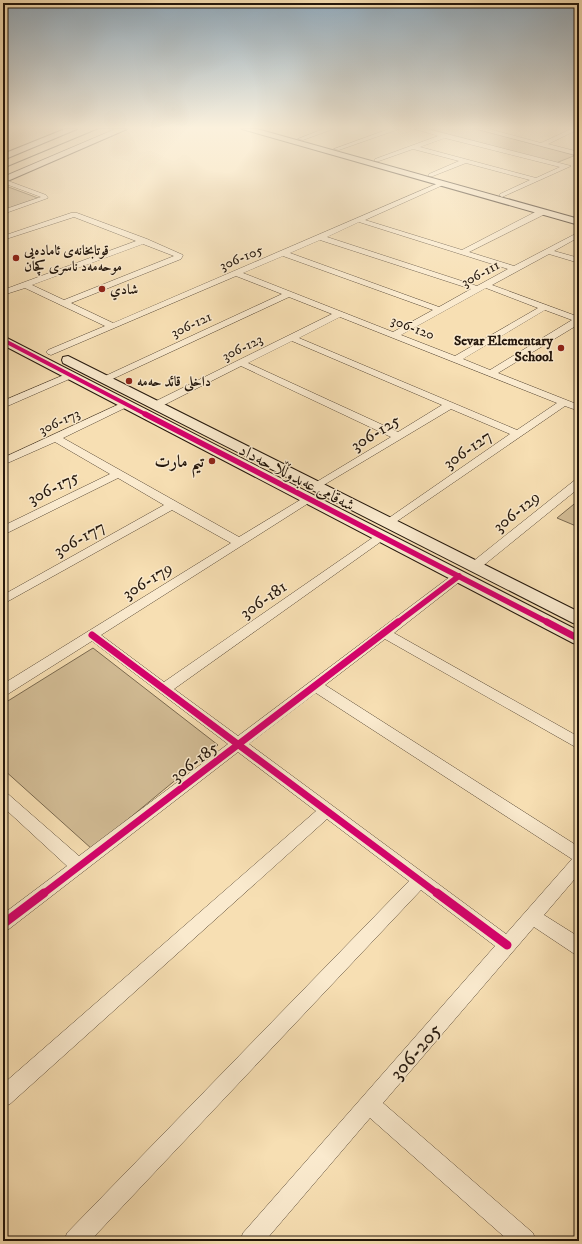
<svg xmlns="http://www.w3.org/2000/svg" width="582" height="1244" viewBox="0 0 582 1244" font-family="'IM FELL DW Pica',Amiri,serif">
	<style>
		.green { fill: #d3bd96; stroke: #7b6a50 }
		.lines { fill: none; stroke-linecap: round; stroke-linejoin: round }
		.street-casing { stroke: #584835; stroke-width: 1 }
		.secondary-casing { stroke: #23160b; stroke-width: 2 }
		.highway-casing { stroke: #23160b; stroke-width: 2 }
		.street { fill: #faeace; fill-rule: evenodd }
		.secondary { fill: #faeace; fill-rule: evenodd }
		.highway { fill: #f7dfb3; fill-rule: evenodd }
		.cycleway-far3-casing { stroke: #faeace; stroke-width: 5.5 }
		.cycleway-far2-casing { stroke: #faeace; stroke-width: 8 }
		.cycleway-far1-casing { stroke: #faeace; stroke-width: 10 }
		.cycleway-casing { stroke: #faeace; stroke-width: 12 }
		.cycleway-far3 { stroke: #d6006c; stroke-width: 4 }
		.cycleway-far2 { stroke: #d6006c; stroke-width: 5.5 }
		.cycleway-far1 { stroke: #d6006c; stroke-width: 7 }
		.cycleway { stroke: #d6006c; stroke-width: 9 }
		.poi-dot { fill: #8f2418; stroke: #faeace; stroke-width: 1.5 }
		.labels { text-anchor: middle; stroke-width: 3; stroke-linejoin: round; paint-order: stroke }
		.far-poi-label { font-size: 14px; font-weight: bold; fill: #23160b; stroke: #faeace; text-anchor: start }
		.far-street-label { font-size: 14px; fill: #23160b; stroke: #faeace }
		.street-label { font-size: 17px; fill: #23160b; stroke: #faeace }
		.poi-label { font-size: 17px; font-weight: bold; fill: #23160b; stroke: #faeace; text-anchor: end }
		.near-street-label { font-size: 20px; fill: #23160b; stroke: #faeace }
	</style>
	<rect width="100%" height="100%" fill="#f7dfb3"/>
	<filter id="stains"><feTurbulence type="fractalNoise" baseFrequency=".005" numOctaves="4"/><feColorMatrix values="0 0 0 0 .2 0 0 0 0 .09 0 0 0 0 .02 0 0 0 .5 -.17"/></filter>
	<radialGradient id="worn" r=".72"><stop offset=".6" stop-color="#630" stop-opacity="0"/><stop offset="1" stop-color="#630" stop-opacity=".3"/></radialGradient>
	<g class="green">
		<polygon points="429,129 475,129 576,155 556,163"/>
		<polygon points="3,185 38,198 3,210"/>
		<polygon points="579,500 579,524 576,526 557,518"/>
		<polygon points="93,648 218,745 92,849 3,769 3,704"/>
	</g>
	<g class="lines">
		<defs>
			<g id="street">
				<polygon points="323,129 333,129 303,140 298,139"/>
				<polygon points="389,129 399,129 339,150 334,149"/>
				<path d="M415,129H427L571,166L502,197L499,195L500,194L530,180L466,163L433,176H429V174L459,161L413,149L379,161H375V159L438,136ZM445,138L560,167L536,178L420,147Z"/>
				<polygon points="477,129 489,129 541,143 571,129 579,129 548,144 579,152 579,156"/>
				<polygon points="3,179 46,195 48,198 3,214 3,210 41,197 3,183"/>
				<path d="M441,182L443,183V185L365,220L462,250L539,210H545V214L469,252L514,266L579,232V237L554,251L579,258V263L549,254L492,285L579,317V324L498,373L579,405V411L565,406L393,524H385L383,522L510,434L451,409L317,489L313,488L311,486L313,484L391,437L241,366L160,407H152L151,405L152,403L332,314L289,297L106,382L103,381L101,379L103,377L282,294L236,276L51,355L48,354L46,352L48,350L105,326L25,288L3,295V290L136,241L74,217L3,240V236L71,213H77L147,239L183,255L181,259L71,303L113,323ZM359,222L508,269L477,286L327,237ZM320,240L471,289L439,307L290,253ZM143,244L174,256L64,300L32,285ZM283,256L433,310L393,332L243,273ZM486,288L538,308L455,356L401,335ZM545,310L572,320L490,370L463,359ZM340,317L557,403L517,430L299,338ZM292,341L442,405L398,432L248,363Z"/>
				<polygon points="71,372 74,373 76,375 74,377 3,408 3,401"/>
				<path d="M126,401L129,402L131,404L129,406L63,438L239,537L305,497L309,496L315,499L101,635L164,682L378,534H386L388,536L386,538L174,689L238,736L455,573H463L465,576L463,579L394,633L579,737V749L385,639L325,685L579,847V874L544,915L579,937V955L573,953L534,927L383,1103L533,1233L536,1241H509L370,1118L265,1241H240L243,1233L495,946L421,890L90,1241H64L67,1233L409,881L327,819L10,1104L3,1107V1084L316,811L238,752L9,929L3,932V914L67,866L3,807V792L8,794L79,856L228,744L92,641L8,694L3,696V684L231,543L172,510L3,604V595L164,505L118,478L3,535V526L110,474L55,442L3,465V458ZM316,693L572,859L506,934L249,744Z"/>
				<polygon points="579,479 579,488 479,569 471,569 469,566 471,563 575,480"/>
			</g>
			<g id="secondary">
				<polygon points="65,129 77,129 3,160 3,154"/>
				<polygon points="115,129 127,129 3,183 3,177"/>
				<polygon points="242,129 257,129 579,219 579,225"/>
				<polygon points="3,336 579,631 579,645 573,643 3,345"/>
				<polygon points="68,356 579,612 579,625 573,623 63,363 62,360 63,357"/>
			</g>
			<polygon id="highway" points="99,129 114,129 3,176 3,169"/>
		</defs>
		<use href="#street" class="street-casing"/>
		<use href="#secondary" class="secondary-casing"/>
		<use href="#highway" class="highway-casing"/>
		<use href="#street" class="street"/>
		<use href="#secondary" class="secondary"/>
		<use href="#highway" class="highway"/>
		<defs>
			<polyline id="cycleway-far3" points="3,340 147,415"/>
			<g id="cycleway-far2">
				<polyline points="145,414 549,623"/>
				<polyline points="397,623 459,576"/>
			</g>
			<g id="cycleway-far1">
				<polyline points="547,622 579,639"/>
				<polyline points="92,635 438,894"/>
				<polyline points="43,894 398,622"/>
			</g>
			<g id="cycleway">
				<polyline points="437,893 507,945"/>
				<polyline points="3,924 44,893"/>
			</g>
		</defs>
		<use href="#cycleway-far3" class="cycleway-far3-casing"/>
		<use href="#cycleway-far2" class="cycleway-far2-casing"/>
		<use href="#cycleway-far1" class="cycleway-far1-casing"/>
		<use href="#cycleway" class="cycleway-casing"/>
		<use href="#cycleway-far3" class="cycleway-far3"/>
		<use href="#cycleway-far2" class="cycleway-far2"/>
		<use href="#cycleway-far1" class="cycleway-far1"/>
		<use href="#cycleway" class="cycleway"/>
	</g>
	<linearGradient id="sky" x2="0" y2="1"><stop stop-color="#91aabc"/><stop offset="0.42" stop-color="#fbf1dd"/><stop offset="1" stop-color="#fbf1dd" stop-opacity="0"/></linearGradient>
	<rect width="582" height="304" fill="url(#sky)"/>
	<g class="poi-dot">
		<circle cx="16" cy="258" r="4"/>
		<circle cx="102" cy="289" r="4"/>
		<circle cx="561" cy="348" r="4"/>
		<circle cx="129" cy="381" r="4"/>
		<circle cx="212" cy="461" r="4"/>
	</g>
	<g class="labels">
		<g class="far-poi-label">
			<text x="24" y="255">قوتابخانەی ئامادەیی<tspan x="24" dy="16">موحەمەد ناسری کچان</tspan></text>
			<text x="110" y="294">شادي</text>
			<text x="553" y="345" text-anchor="end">Sevar Elementary<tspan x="553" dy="16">School</tspan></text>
			<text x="137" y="386">داخلی قائد حەمە</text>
		</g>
		<g class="far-street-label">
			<text transform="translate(241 257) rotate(-23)" y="5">306-105</text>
			<text transform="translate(480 273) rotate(-29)" y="5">306-111</text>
			<text transform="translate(191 324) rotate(-25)" y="5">306-121</text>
			<text transform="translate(413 327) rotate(21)" y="5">306-120</text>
			<text transform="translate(242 347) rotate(-26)" y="5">306-123</text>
			<text transform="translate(59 421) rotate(-25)" y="5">306-173</text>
		</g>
		<g class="street-label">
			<text transform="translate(375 432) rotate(-32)" y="6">306-125</text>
			<text transform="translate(467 449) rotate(-35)" y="6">306-127</text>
			<text transform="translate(297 477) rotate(27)" y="6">شەقامی عەبدوڵڵا حەداد</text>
			<text transform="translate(53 487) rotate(-27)" y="6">306-175</text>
			<text transform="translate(516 511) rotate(-39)" y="6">306-129</text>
			<text transform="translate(79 538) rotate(-29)" y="6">306-177</text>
			<text transform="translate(147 580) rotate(-32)" y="6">306-179</text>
			<text transform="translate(263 599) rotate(-35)" y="6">306-181</text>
			<text transform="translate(194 761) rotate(-37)" y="6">306-185</text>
		</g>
		<g class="poi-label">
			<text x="204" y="467">تيم مارت</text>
		</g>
		<g class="near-street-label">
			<text transform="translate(415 1051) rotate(-49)" y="7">306-205</text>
		</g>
	</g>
	<rect width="582" height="1244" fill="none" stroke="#f7dfb3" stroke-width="16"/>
	<rect x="4" y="4" width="574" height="1236" fill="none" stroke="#23160b" stroke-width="2"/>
	<rect x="8" y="8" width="566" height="1228" fill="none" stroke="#23160b"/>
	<rect width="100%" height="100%" filter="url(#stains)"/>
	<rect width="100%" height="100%" fill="url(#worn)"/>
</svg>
